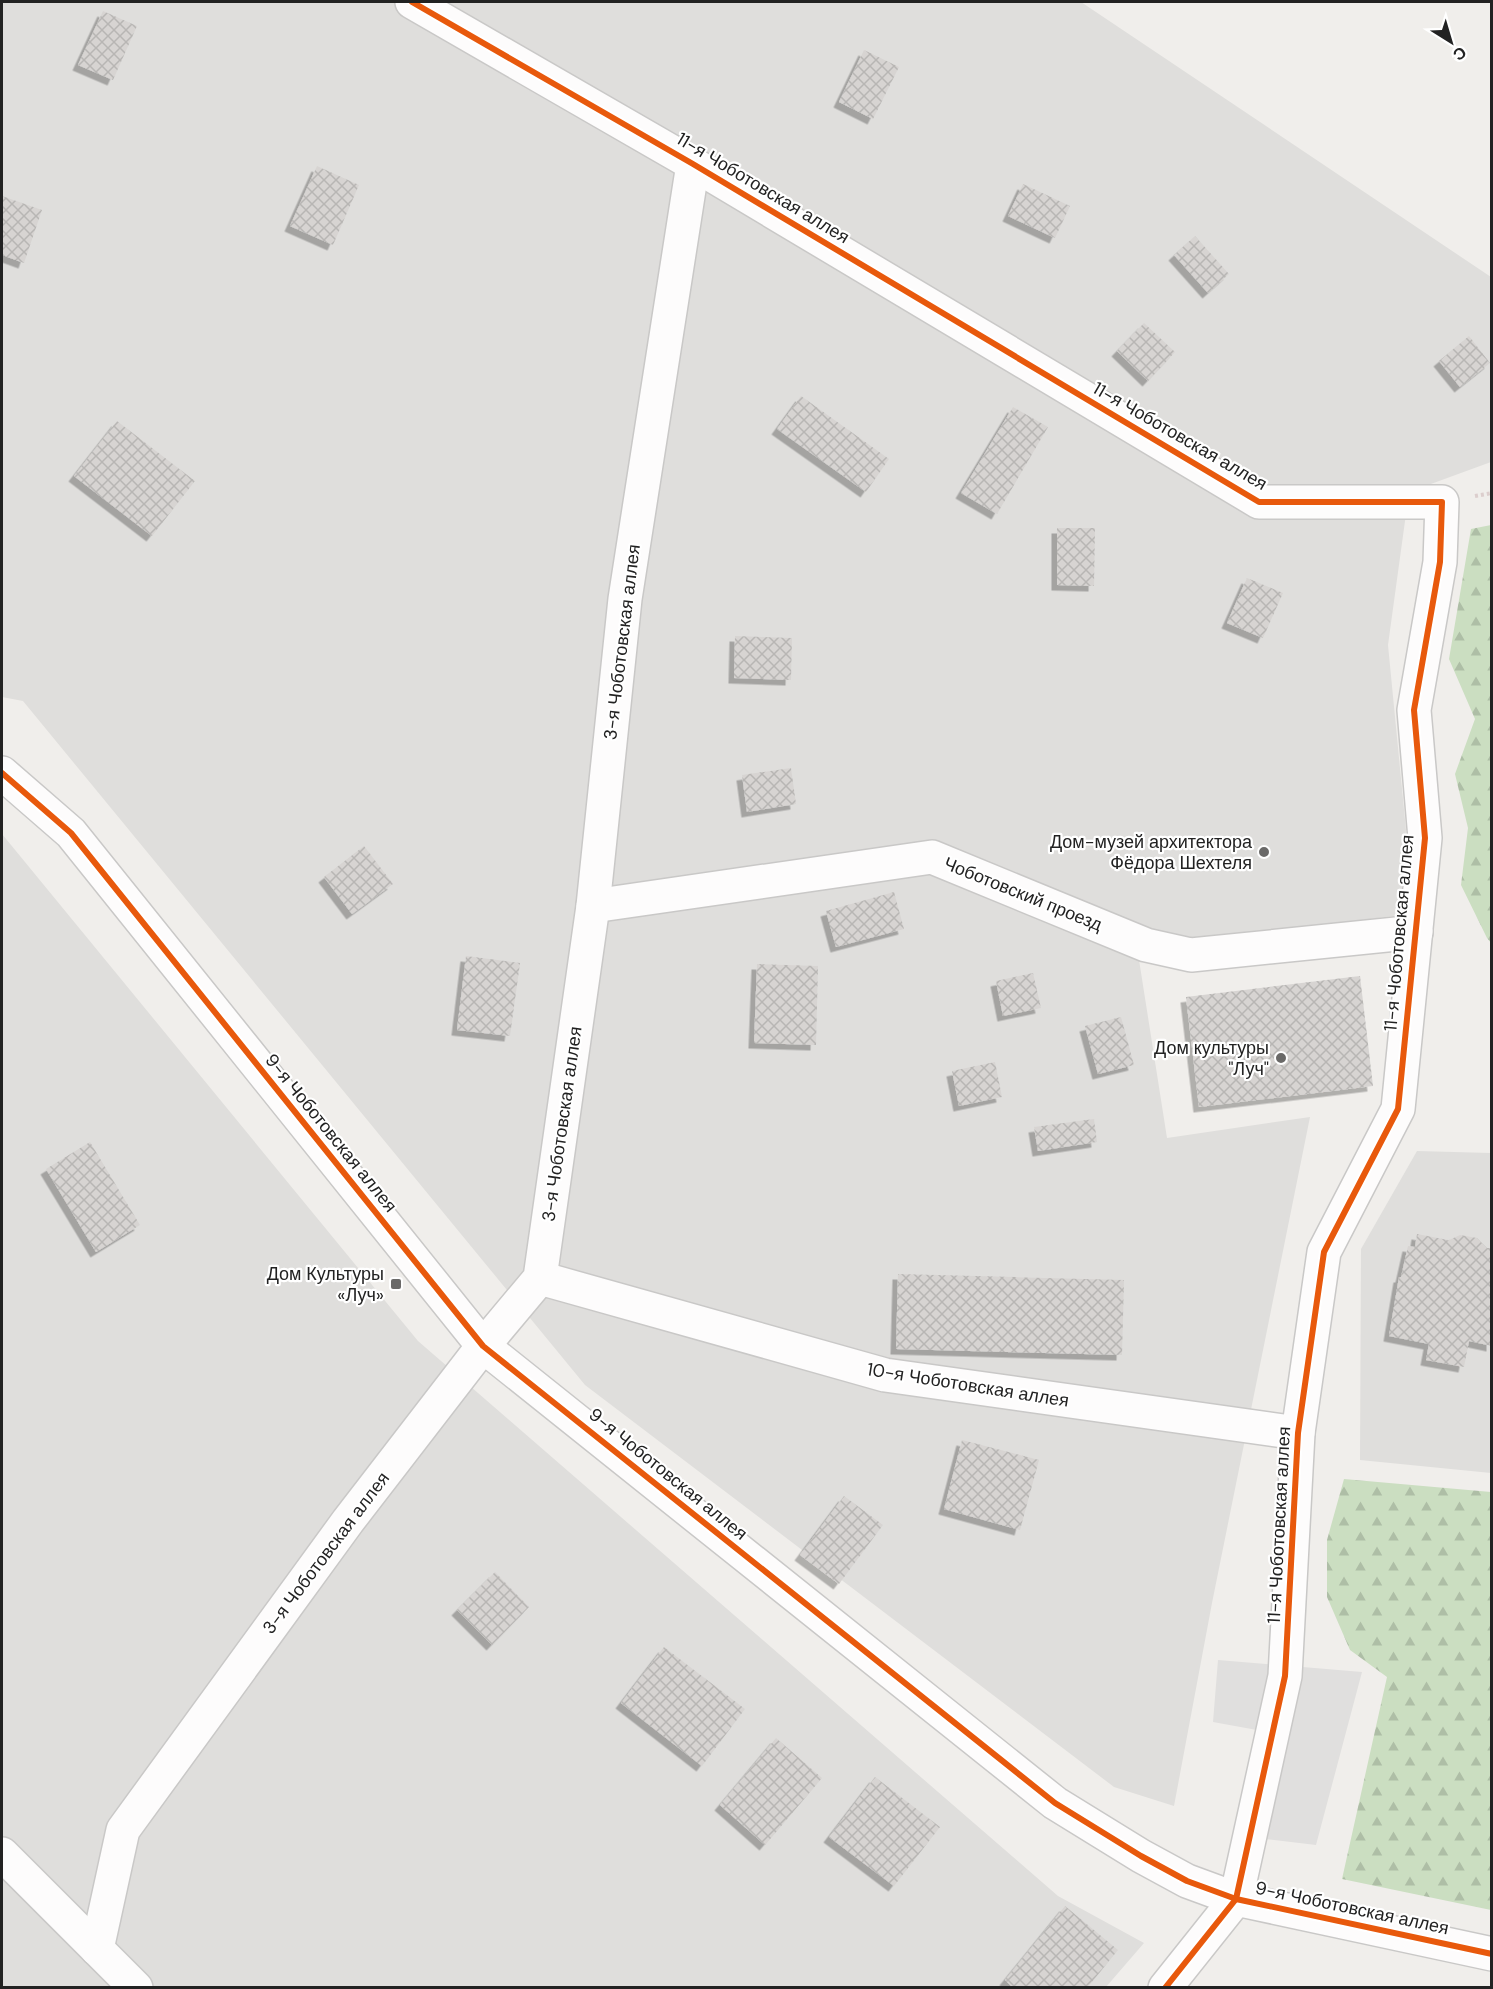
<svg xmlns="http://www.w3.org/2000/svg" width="1493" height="1989" viewBox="0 0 1493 1989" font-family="'DM Sans',sans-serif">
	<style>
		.residential { fill: #dfdedc }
		.forest { fill: url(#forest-firs) }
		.parking { fill: #e0dfde }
		.building { fill: url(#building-cross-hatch); filter: url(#shadow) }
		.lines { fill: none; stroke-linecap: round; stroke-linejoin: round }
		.minor-casing { stroke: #c9c8c7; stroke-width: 36 }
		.tertiary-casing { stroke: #c9c8c7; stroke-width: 36 }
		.path { stroke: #dccecd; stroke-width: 4; stroke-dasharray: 3 3; stroke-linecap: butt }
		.minor { stroke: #fdfcfc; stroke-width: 33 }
		.tertiary { stroke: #fdfcfc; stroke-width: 33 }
		.cycleway-casing { stroke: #fff; stroke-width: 10 }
		.cycleway { stroke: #e8590c; stroke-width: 6 }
		.poi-dot { fill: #6a6968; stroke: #fff; stroke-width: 2 }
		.labels { text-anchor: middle; stroke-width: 4.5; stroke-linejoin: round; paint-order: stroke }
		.street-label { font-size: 18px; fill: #222; stroke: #fff }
		.poi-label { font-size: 18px; fill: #222; stroke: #fff; text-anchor: end }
	</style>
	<defs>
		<pattern id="forest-firs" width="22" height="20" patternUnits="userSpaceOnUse" patternTransform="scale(1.5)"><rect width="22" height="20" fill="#cbdec1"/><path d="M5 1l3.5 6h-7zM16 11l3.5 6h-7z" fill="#aebea6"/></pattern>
		<pattern id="building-cross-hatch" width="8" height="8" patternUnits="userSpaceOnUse" patternTransform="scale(1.5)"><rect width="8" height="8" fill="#d7d4d2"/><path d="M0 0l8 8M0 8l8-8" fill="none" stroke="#b8b6b4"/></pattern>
		<filter id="shadow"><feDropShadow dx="-5.5" dy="5.5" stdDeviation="0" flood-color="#0004"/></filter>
	</defs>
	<rect width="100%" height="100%" fill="#f0eeeb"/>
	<g class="residential">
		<polygon points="2,2 1081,2 1491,277 1491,462 1409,492 1388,645 1406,830 1400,915 1212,940 1134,928 1167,1138 1310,1117 1212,1603 1174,1806 1114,1787 585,1385 23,701 2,697"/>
		<polygon points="2,834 418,1341 1058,1896 1144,1943 1106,1987 2,1987"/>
		<polygon points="1417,1151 1491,1153 1491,1473 1360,1460 1361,1249"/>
	</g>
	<g class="forest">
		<polygon points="1491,525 1492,525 1491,943 1487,938 1461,885 1468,828 1455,774 1475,719 1449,659 1471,529"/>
		<polygon points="1344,1479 1491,1492 1491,1910 1342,1879 1387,1677 1350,1650 1327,1597 1327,1540"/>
	</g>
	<polygon class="parking" points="1218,1660 1362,1672 1316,1845 1257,1838 1279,1734 1213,1722"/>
	<g class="building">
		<polygon points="103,11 137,26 113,80 78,65"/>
		<polygon points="864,50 899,67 873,119 839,102"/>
		<polygon points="317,166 359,185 333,245 290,226"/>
		<polygon points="1023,184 1070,206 1055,238 1008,216"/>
		<polygon points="2,196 42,210 24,263 2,255"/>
		<polygon points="1195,236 1229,274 1208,293 1174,255"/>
		<polygon points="1144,323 1175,352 1148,381 1117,351"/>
		<polygon points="1469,336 1490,363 1460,387 1439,361"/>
		<polygon points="801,396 889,459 866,492 777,429"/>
		<polygon points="1013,407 1048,427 997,514 961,493"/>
		<polygon points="117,421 195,481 152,536 74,476"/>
		<polygon points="1057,528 1095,528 1094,586 1057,585"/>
		<polygon points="1247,578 1283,593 1263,638 1227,623"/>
		<polygon points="735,636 792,638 791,680 734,678"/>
		<polygon points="791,768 796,804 747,812 742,775"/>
		<polygon points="364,846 393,884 352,914 324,877"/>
		<polygon points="894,892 904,929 836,947 826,911"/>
		<polygon points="466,956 520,963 510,1036 457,1030"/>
		<polygon points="757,964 818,966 816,1045 754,1043"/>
		<polygon points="1033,973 1041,1008 1003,1016 996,981"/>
		<polygon points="1360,976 1373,1086 1199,1107 1186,997"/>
		<polygon points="1121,1017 1134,1065 1098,1074 1085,1026"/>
		<polygon points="995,1062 1002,1097 959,1106 952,1071"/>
		<polygon points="1094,1119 1097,1142 1038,1151 1034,1127"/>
		<polygon points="90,1142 140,1225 96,1252 46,1169"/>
		<polygon points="1417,1234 1448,1240 1447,1241 1460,1235 1477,1238 1487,1248 1492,1248 1492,1346 1469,1341 1464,1367 1426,1360 1429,1344 1389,1336 1399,1277 1401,1277 1408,1246 1415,1247"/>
		<polygon points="898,1274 1124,1280 1122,1355 896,1349"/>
		<polygon points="962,1440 1039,1460 1020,1530 944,1509"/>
		<polygon points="844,1496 883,1525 839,1584 800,1555"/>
		<polygon points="495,1572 529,1607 492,1645 457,1610"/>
		<polygon points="664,1647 745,1709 702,1766 621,1703"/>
		<polygon points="776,1738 822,1778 765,1845 720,1805"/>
		<polygon points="875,1777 940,1827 894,1886 829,1837"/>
		<polygon points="1065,1906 1118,1950 1087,1988 1013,1988 1005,1980"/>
	</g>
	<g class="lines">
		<defs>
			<g id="minor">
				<polyline points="412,2 693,164 1259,502 1442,502 1440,562 1414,710 1425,838 1398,1109 1324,1252 1298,1433 1285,1676 1236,1899 1165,1988"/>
				<polyline points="593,906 932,857 1146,945 1191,955 1416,932"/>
				<polyline points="540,1278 885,1375 1298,1433"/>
				<polyline points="2,1854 136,1988"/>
				<polyline points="97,1949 123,1830 348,1521 483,1346 540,1278 593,906 625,599 693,164"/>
			</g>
			<polyline id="tertiary" points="2,773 71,833 483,1346 1055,1803 1141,1856 1187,1881 1236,1899 1492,1954"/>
		</defs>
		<use href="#minor" class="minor-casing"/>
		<use href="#tertiary" class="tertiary-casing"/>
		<polyline class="path" points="1475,496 1492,493"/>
		<use href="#minor" class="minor"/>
		<use href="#tertiary" class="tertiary"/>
		<defs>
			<g id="cycleway">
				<polyline points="412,2 693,164 1259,502 1442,502 1440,562 1414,710 1425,838 1398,1109 1324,1252 1298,1433 1285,1676 1236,1899 1165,1988"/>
				<polyline points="2,773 71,833 483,1346 1055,1803 1141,1856 1187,1881 1236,1899 1492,1954"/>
			</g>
		</defs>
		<use href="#cycleway" class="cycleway-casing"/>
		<use href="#cycleway" class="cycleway"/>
	</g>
	<g class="poi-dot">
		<circle cx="1264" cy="852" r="6"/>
		<circle cx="1281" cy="1058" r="6"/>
		<rect x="390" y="1278" width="12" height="12" rx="3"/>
	</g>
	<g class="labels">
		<g class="street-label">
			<text transform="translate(763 188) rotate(31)" y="6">11-я Чоботовская аллея</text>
			<text transform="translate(1180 436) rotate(30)" y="6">11-я Чоботовская аллея</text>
			<text transform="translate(622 642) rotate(-83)" y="6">3-я Чоботовская аллея</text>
			<text transform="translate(1023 894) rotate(22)" y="6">Чоботовский проезд</text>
			<text transform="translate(1399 933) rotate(-85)" y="6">11-я Чоботовская аллея</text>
			<text transform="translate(562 1124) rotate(-82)" y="6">3-я Чоботовская аллея</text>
			<text transform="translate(331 1133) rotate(51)" y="6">9-я Чоботовская аллея</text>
			<text transform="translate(968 1385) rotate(9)" y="6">10-я Чоботовская аллея</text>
			<text transform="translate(668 1474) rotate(39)" y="6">9-я Чоботовская аллея</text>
			<text transform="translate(1279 1525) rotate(-87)" y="6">11-я Чоботовская аллея</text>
			<text transform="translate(326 1553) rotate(-53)" y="6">3-я Чоботовская аллея</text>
			<text transform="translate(1352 1908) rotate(12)" y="6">9-я Чоботовская аллея</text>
		</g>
		<g class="poi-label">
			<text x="1252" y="848">Дом-музей архитектора<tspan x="1252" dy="21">Фёдора Шехтеля</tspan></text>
			<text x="1269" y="1054">Дом культуры<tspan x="1269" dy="21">"Луч"</tspan></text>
			<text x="384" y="1280">Дом Культуры<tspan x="384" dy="21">«Луч»</tspan></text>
		</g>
	</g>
	<rect width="1493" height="1989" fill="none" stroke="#222222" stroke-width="6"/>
	<g transform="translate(1451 42) rotate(143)" stroke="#ffffff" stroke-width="4.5" paint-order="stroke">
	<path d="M0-4.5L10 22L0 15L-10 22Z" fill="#222222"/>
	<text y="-9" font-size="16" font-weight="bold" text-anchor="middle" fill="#222222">С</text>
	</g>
</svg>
